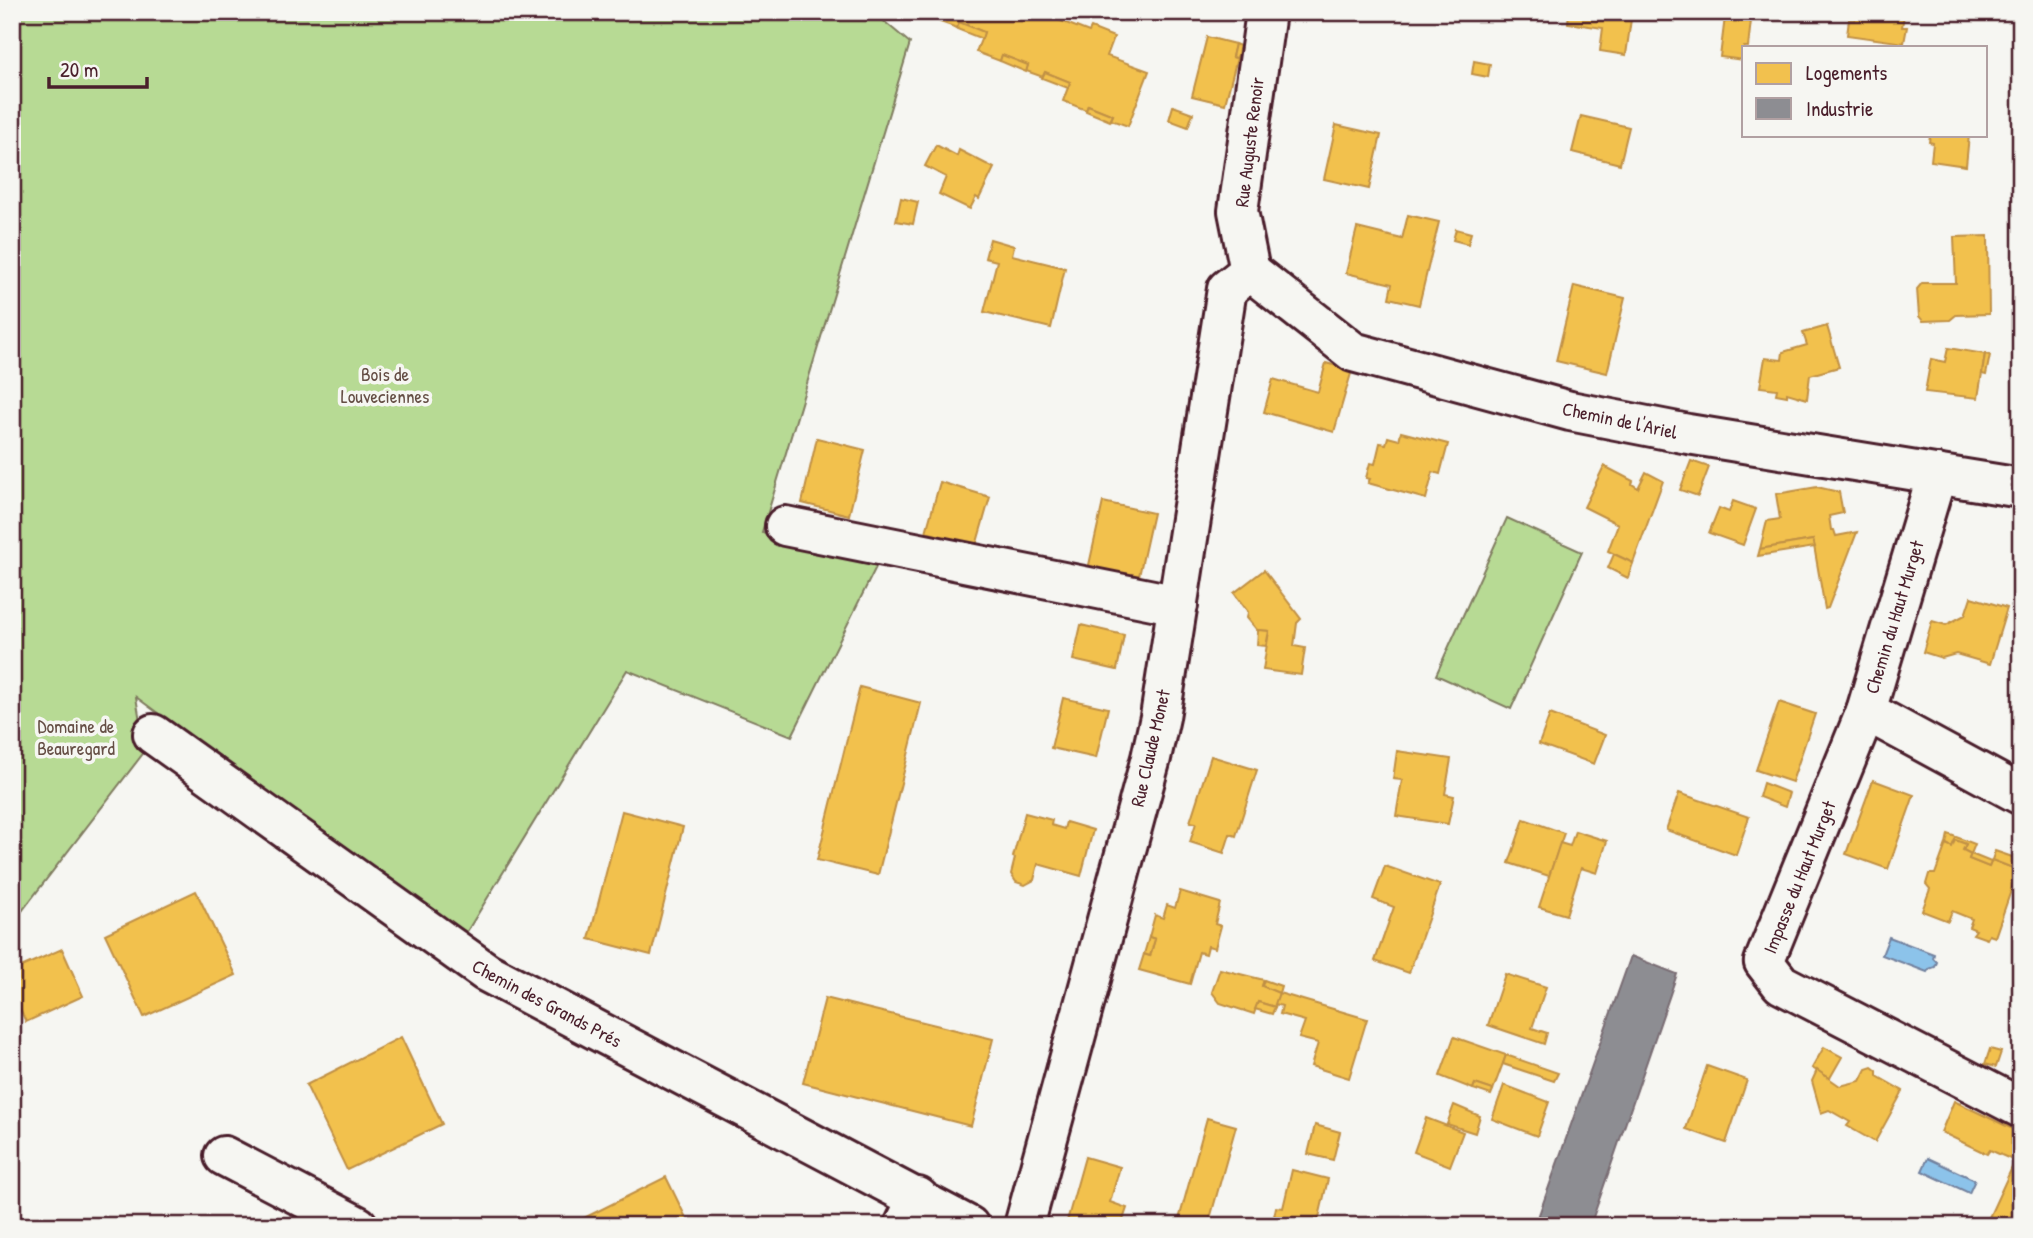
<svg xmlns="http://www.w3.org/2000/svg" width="2033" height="1238" viewBox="0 0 2033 1238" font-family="'Patrick Hand',sans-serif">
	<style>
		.green { fill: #b7da94; stroke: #807c60; stroke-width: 2 }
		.water { fill: #8cc3ea; stroke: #72819e; stroke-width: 2 }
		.homes { fill: #f2c14e; stroke: #c09044; stroke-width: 2 }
		.industry { fill: #8d8d92; stroke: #796c73; stroke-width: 2 }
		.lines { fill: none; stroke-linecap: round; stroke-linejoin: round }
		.minor-casing { stroke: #4a1f2b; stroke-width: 44 }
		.minor { stroke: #f6f6f2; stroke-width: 38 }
		.labels { text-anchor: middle; stroke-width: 7; stroke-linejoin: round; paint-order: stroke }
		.street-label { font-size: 19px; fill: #4a1f2b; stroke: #f6f6f2 }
		.park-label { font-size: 19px; fill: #654e45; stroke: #f6f6f2 }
	</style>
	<rect width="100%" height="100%" fill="#f6f6f2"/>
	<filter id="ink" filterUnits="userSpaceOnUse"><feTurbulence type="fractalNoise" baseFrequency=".0143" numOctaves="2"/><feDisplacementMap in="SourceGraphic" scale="14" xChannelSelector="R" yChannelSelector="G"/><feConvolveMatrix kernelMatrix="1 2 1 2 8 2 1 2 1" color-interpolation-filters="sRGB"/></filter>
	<g filter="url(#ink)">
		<g class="green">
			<polygon points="12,12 873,12 910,43 762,532 880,559 792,736 627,670 463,938 136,697 145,751 12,924"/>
			<polygon points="1507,518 1582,552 1511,709 1436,675"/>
		</g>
		<g class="water">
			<polygon points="1889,937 1934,954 1933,958 1937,962 1935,967 1929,969 1927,972 1882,955"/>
			<polygon points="1928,1158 1975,1180 1969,1193 1922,1171"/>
		</g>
		<g class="homes">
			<polygon points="944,12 1038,12 1089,32 1091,28 1114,37 1107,56 1149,71 1128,126 1111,120 1113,115 1088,105 1086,110 1063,101 1070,82 1045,72 1043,77 1026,71 1028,65 1002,55 1000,61 976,52 984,32 959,22 957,28 940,22"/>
			<polygon points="1569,12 1632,12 1626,55 1600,51 1603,28 1568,23"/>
			<polygon points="1686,12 1752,12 1748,47 1744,47 1744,60 1720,57 1725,17"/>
			<polygon points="1856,12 1904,15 1902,27 1907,27 1904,43 1847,35 1849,20 1855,20"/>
			<polygon points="959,22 984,32 982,39 957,29"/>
			<polygon points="1207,37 1235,44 1232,57 1237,58 1225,104 1192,96"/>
			<polygon points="1235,44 1240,46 1237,58 1232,57"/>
			<polygon points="1002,55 1028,65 1026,72 1000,61"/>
			<polygon points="1474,61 1490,64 1488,77 1472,74"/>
			<polygon points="1045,72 1070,82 1068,88 1042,78"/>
			<polygon points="1088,105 1113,115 1110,121 1086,111"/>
			<polygon points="1173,106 1193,113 1188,127 1169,120"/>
			<polygon points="1581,116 1629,127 1620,164 1572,152"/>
			<polygon points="1336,125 1381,135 1369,189 1324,179"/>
			<polygon points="1930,135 1969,135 1966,166 1931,161 1933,143 1929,142"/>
			<polygon points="936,145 957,156 959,150 994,168 979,199 976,197 970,209 939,194 946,177 925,166"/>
			<polygon points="901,198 918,202 913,224 896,221"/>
			<polygon points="1408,215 1439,222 1419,305 1389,298 1392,284 1346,273 1357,228 1402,239"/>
			<polygon points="1456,229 1471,233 1468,244 1453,240"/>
			<polygon points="1988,236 1989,314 1956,315 1950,320 1923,321 1919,316 1917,289 1922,283 1956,283 1954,237"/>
			<polygon points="990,239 1014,246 1012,255 1065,268 1051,328 984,312 997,261 985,258"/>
			<polygon points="1574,286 1625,298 1607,373 1556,361"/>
			<polygon points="1827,326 1839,367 1810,375 1807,399 1787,393 1787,396 1776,394 1777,389 1760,387 1765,358 1782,360 1783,352 1807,345 1803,333"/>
			<polygon points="1948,348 1985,354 1978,398 1925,392 1931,359 1945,362"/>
			<polygon points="1985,354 1990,355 1986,375 1982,374"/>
			<polygon points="1326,363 1352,370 1334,432 1264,412 1273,379 1318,392"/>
			<polygon points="1401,432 1448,444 1440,474 1433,472 1426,499 1368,483 1370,479 1366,478 1370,463 1375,464 1380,443 1386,444 1388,437 1399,440"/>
			<polygon points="817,438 865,450 849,515 802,503"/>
			<polygon points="1691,461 1709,467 1698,496 1680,490"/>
			<polygon points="1604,466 1633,481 1632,484 1638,488 1646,472 1663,481 1633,563 1608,551 1618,524 1584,507"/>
			<polygon points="940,482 990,497 976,546 926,532"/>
			<polygon points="1817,487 1839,492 1843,513 1829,516 1831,530 1834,530 1836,536 1857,532 1828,608 1825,609 1813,540 1760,549 1767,521 1780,519 1776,494"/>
			<polygon points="1733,501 1756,509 1743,545 1709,533 1719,508 1729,512"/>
			<polygon points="1103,502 1153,513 1137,585 1087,574"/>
			<polygon points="1813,540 1815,547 1758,556 1760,549"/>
			<polygon points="1614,554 1633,563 1628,578 1608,568"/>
			<polygon points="1264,570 1301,619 1297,623 1294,646 1305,648 1301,675 1263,670 1269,631 1257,630 1247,618 1248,612 1234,593"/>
			<polygon points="1971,597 2007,608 1990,664 1956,654 1942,658 1923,652 1932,621 1946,625 1965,615"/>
			<polygon points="1081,625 1124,635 1117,670 1073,660"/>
			<polygon points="1258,630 1269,631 1266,646 1257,645"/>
			<polygon points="860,687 921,703 878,875 817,860"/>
			<polygon points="1063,698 1108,708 1096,758 1051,748"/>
			<polygon points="1779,702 1815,714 1792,782 1756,770"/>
			<polygon points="1550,714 1605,735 1594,764 1539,744"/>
			<polygon points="1397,751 1451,759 1445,794 1454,796 1448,824 1396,816 1402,780 1393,779"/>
			<polygon points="1211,756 1257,770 1236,836 1230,834 1224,853 1190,842 1196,823 1190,822"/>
			<polygon points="1873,780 1914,795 1888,869 1846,854"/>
			<polygon points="1763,783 1789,793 1785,807 1759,797"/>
			<polygon points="1679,793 1749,817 1736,855 1666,830"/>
			<polygon points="622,811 683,827 651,955 589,939"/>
			<polygon points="1025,813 1052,820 1051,825 1064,829 1066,822 1093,830 1081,876 1038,864 1034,880 1025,885 1016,882 1011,874 1015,858 1013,857"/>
			<polygon points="1524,819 1564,833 1549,876 1509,863"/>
			<polygon points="1575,831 1607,841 1597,873 1581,868 1566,915 1539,907 1560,843 1570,846"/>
			<polygon points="1948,834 1975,844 1971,854 1963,850 1966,844 1955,840 1952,847 1946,844"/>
			<polygon points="1955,840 1966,844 1963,850 1971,854 1969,859 1989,867 1992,860 2018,870 1995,937 1989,935 1987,939 1973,934 1976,930 1969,927 1972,919 1952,911 1948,921 1922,911 1930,889 1926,884 1929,874 1935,874 1946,844 1952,847"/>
			<polygon points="1995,851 2021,860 2018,870 1992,860"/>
			<polygon points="1971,854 1991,862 1989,867 1969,859"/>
			<polygon points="1385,866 1440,885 1409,973 1375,961 1394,907 1373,899"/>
			<polygon points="196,891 236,975 144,1017 105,934"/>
			<polygon points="1180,891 1220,903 1215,924 1221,926 1215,948 1208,946 1206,954 1199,952 1190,984 1139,970 1144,954 1150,956 1155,939 1149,937 1155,915 1163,918 1167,905 1175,908"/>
			<polygon points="1149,937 1155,939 1150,956 1144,954"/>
			<polygon points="62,949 83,996 26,1022 12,993 12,971"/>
			<polygon points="1220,969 1264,980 1262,986 1279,993 1275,1007 1258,1002 1254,1014 1220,1003 1212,992"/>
			<polygon points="1505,974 1546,987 1532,1028 1547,1033 1544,1044 1488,1025"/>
			<polygon points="1264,980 1281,986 1279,993 1262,986"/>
			<polygon points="1279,993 1367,1019 1349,1078 1311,1066 1318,1043 1299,1038 1305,1021 1280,1014 1282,1006 1275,1004"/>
			<polygon points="825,998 993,1039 971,1126 803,1083"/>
			<polygon points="1258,1002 1275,1007 1272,1014 1255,1009"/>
			<polygon points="401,1037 442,1124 347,1170 306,1085"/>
			<polygon points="1454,1037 1506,1055 1493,1090 1475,1084 1473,1089 1440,1076"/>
			<polygon points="1824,1047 1842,1057 1830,1078 1812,1068"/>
			<polygon points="1990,1049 2001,1052 1996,1067 1985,1064"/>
			<polygon points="1506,1055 1558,1073 1554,1081 1503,1064"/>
			<polygon points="1707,1066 1747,1080 1726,1143 1686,1129"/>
			<polygon points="1872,1067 1877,1071 1877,1076 1903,1091 1875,1142 1847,1126 1850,1122 1829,1110 1821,1113 1812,1081 1817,1070 1840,1086 1860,1081 1866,1069"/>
			<polygon points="1475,1084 1493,1090 1491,1095 1473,1089"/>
			<polygon points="1504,1085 1549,1102 1537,1136 1492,1119"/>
			<polygon points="1954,1101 2017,1131 2013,1139 2021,1142 2021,1221 2019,1226 1985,1226 2015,1161 1990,1150 1987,1154 1941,1132"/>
			<polygon points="1454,1105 1480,1116 1475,1133 1447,1124"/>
			<polygon points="12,1116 20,1132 12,1135"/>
			<polygon points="1207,1118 1236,1126 1208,1226 1187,1226 1178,1223"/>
			<polygon points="1426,1118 1463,1132 1450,1166 1414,1152"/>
			<polygon points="1315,1125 1340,1132 1333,1160 1308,1154"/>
			<polygon points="1085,1157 1120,1167 1110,1202 1127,1208 1121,1226 1084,1226 1067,1221"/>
			<polygon points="1292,1170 1328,1179 1317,1226 1272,1226 1276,1207 1283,1208"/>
			<polygon points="666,1177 690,1226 578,1226 576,1222"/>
		</g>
		<polygon class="industry" points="1631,956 1677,974 1590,1226 1535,1226"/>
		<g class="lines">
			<defs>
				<g id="minor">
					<polyline points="1250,271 1353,352 1570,411 1688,434 2021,488"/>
					<polyline points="1250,271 1238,211 1266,12"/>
					<polyline points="1937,474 1866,711 2021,795"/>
					<polyline points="785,526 1178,605"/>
					<polyline points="1866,711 1764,962 1781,984 2021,1108"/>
					<polyline points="153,734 486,972 969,1226"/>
					<polyline points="224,1156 358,1226"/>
					<polyline points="904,1226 918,1197"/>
					<polyline points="1024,1226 1151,758 1160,717 1227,289 1250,271"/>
				</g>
			</defs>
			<use href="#minor" class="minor-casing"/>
			<use href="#minor" class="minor"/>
		</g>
	</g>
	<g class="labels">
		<g class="street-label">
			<text transform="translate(1249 142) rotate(-83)" y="7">Rue Auguste Renoir</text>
			<text transform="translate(1620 420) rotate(12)" y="7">Chemin de l'Ariel</text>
			<text transform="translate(1894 617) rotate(-73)" y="7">Chemin du Haut Murget</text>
			<text transform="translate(1150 748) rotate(-77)" y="7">Rue Claude Monet</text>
			<text transform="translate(1799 877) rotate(-68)" y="7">Impasse du Haut Murget</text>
			<text transform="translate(547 1003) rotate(28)" y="7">Chemin des Grands Prés</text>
		</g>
		<g class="park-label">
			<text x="385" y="381">Bois de<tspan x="385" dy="22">Louveciennes</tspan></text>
			<text x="76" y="733">Domaine de<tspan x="76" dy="22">Beauregard</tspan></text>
		</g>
	</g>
	<rect width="2033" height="1238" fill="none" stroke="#f6f6f2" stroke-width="42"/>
	<rect x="21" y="21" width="1991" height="1196" fill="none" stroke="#4a1f2b" stroke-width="2.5" filter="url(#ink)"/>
	<rect x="1742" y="46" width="245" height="91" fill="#f6f6f2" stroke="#b1a0a2" stroke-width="2"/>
	<rect x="1756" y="63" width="35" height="21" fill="#f2c14e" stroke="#b1a0a2" stroke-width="2"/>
	<text x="1806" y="80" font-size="21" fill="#4a1f2b">Logements</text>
	<rect x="1756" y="98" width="35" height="21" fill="#8d8d92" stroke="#b1a0a2" stroke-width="2"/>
	<text x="1806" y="116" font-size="21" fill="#4a1f2b">Industrie</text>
	<path d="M49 77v10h98v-10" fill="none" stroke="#4a1f2b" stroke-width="3.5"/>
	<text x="60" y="77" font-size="21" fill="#4a1f2b" stroke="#f6f6f2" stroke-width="5" paint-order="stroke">20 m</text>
</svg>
